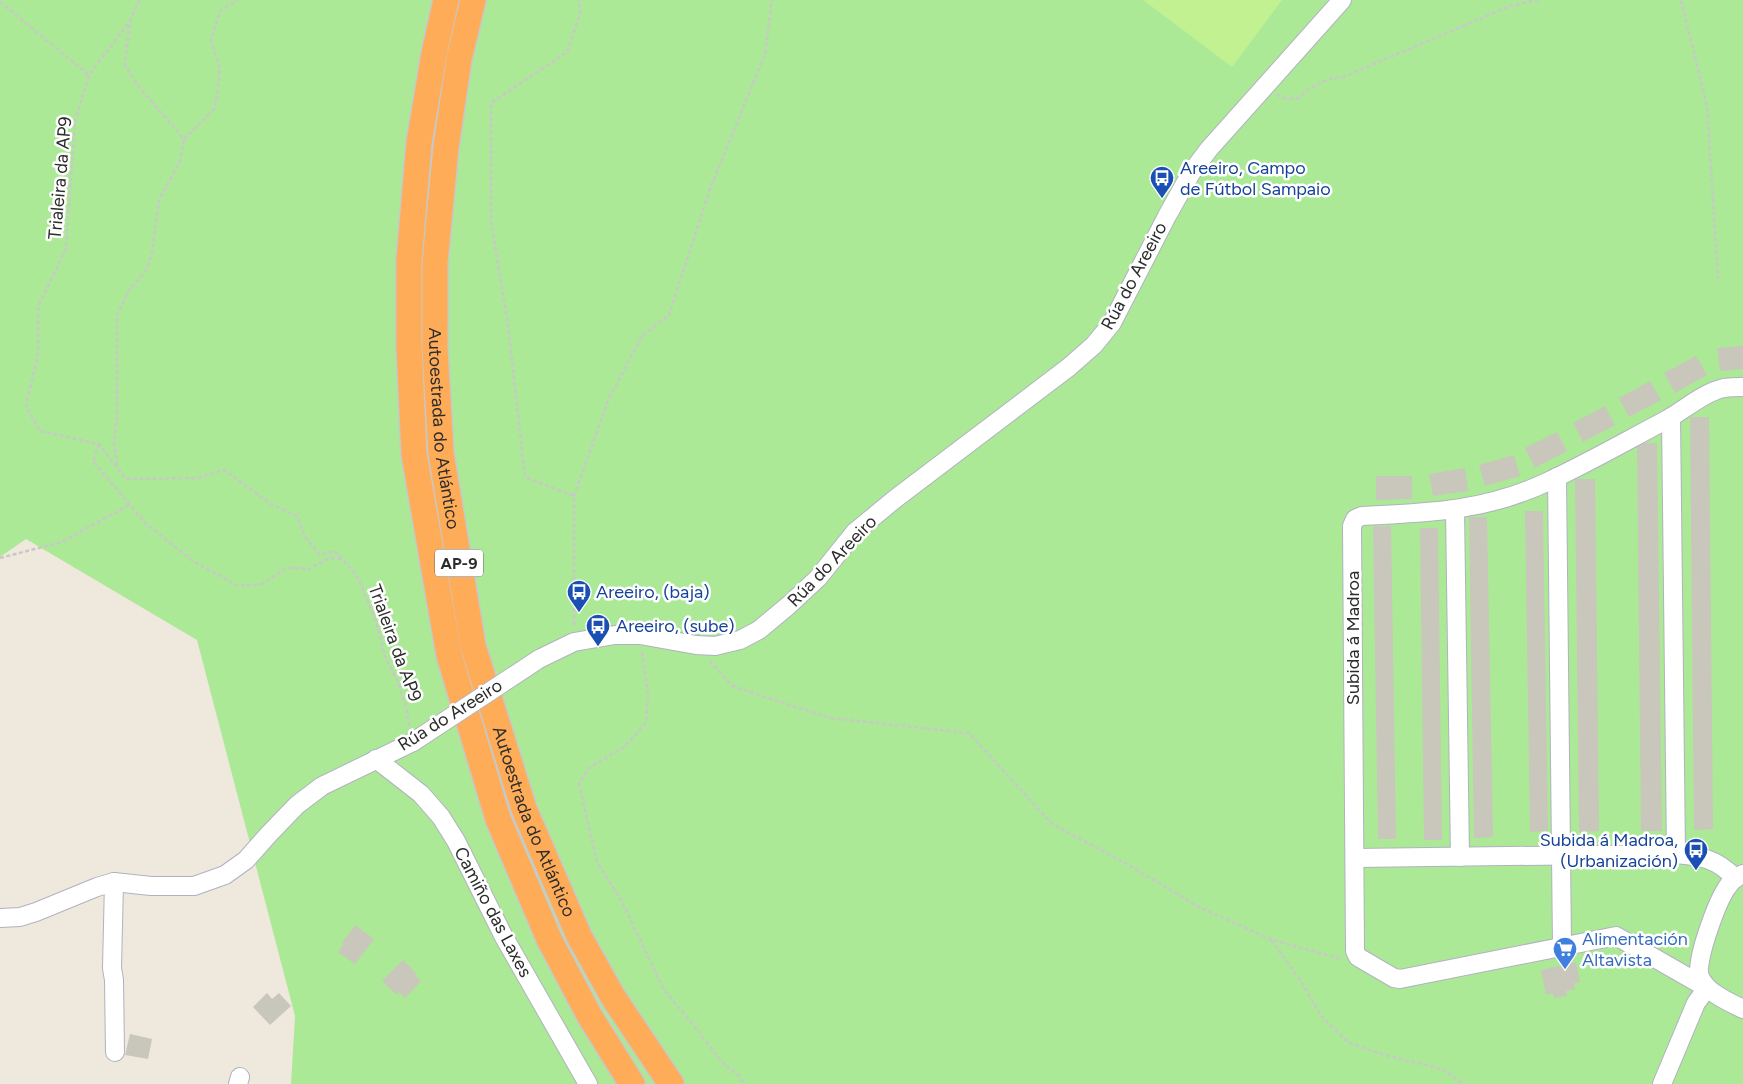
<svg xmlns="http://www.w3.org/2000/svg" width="1743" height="1084" viewBox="0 0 1743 1084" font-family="Figtree,sans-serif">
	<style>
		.green { fill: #ace996 }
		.pitch { fill: #c1f191 }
		.building { fill: #c9c6bc }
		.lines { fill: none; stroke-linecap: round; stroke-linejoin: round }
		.minor-casing { stroke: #b1b2c0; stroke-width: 20 }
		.highway-casing { stroke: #c8c8c8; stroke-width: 28 }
		.path { stroke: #c8c8c8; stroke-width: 2.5; stroke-dasharray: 4 2.5; stroke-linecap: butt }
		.minor { stroke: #fff; stroke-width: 18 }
		.highway { stroke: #ffac58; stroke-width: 25 }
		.minor-bridge-casing { stroke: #b1b2c0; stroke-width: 20; stroke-linecap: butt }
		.minor-bridge { stroke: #fff; stroke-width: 18 }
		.labels { text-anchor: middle; stroke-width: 5; stroke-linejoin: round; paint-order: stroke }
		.shield { fill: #fff; stroke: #6b6b6b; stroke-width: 1 }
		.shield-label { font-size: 16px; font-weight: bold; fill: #2c2c2c }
		.transit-label { font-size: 18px; fill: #164399; stroke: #fff; text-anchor: start }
		.street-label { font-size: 18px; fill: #2c2c2c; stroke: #fff }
		.shop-label { font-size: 18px; fill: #366cbe; stroke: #fff; text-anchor: start }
	</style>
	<rect width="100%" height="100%" fill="#eee8dd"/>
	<polygon class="green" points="0,0 1743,0 1743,1084 291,1084 295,1016 197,640 26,539 0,557"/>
	<polygon class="pitch" points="1143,0 1282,0 1232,67"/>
	<g class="building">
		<polygon points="1743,346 1743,369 1720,371 1717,348"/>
		<polygon points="1696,356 1707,375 1675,393 1664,373"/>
		<polygon points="1650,381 1661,400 1629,417 1619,398"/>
		<polygon points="1605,406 1615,425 1583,442 1573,423"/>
		<polygon points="1690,417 1709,417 1713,829 1694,830"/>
		<polygon points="1557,432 1567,451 1535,468 1525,448"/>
		<polygon points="1637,443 1657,443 1662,831 1641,831"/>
		<polygon points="1514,455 1520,476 1485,486 1479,465"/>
		<polygon points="1465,468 1468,491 1433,496 1429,474"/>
		<polygon points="1376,476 1412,476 1412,499 1376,500"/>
		<polygon points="1575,479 1595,479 1599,831 1579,832"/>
		<polygon points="1525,511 1543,511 1548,831 1530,832"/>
		<polygon points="1469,517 1487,517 1493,837 1474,838"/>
		<polygon points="1373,526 1391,526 1396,839 1378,839"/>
		<polygon points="1420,528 1438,528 1442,840 1424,840"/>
		<polygon points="355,925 374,939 355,964 338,952 343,945 342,943"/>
		<polygon points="403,960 416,973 415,975 421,981 405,998 399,992 397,995 382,981"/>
		<polygon points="1576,962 1580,982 1574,983 1575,989 1566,991 1567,996 1554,998 1553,993 1546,995 1541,970"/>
		<polygon points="267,993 272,999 279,993 291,1006 270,1025 253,1007"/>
		<polygon points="130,1034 152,1039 148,1059 125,1055"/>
	</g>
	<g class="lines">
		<defs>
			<g id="minor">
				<polyline points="1671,417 1676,854"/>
				<polyline points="1557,477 1562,946"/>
				<polyline points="1455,510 1460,857"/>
				<polyline points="539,659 574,642 615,635 640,635 696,645 715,646 740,640 759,630 789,605 818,578 855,532 895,499 1069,367 1094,345 1112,323 1167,216 1191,173 1209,149 1342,0"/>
				<polyline points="376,759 421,794 441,817 456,841 504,937 588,1084"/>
				<path d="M1355,858L1676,854C1701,856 1717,859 1735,878"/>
				<path d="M1743,874C1736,877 1730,882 1726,889C1717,903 1694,963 1700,977C1707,993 1729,1002 1743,1009"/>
				<polyline points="114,882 112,968 114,980 115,1052"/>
				<polyline points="0,918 20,917 36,912 97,887 114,882 151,886 194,886 225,875 246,860 269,834 297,805 322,786 413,742"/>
				<polyline points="238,1084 240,1077"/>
				<path d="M1662,1084L1696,1003L1707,988L1616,936L1400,979L1394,978L1358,957L1355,951L1352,526L1355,519L1362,516C1428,513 1486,511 1547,482C1588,463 1628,440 1668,419C1685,409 1705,392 1724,388C1730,387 1737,387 1743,387"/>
			</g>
			<g id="highway">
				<polyline points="446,0 434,54 419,143 409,261 409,345 414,454 449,655 498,819 549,939 589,1015 632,1084"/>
				<path id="s1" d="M473,0L459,59L446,147L435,262V350L441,453L473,646L524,809L579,936L613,997L671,1084"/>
			</g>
		</defs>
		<use href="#minor" class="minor-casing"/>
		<use href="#highway" class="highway-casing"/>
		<g class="path">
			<polyline points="139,0 130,21 89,75 75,121 66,249 38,306 38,354 26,406 40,431 99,444 126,479 197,478 224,470 271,504 297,516 305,537 320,555 335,551 357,576 376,621 385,656 398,682 407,711 409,726"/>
			<polyline points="1681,0 1707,106 1718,279"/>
			<polyline points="0,2 89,75"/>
			<path d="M1277,95L1285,98L1297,99C1312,86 1323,79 1343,77L1510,6L1538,0"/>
			<polyline points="184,139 215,108 220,68 211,40 220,11 237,0"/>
			<polyline points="99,444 93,461 146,524 193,561 238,586 262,584 287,568 309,569 329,558 342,559"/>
			<polyline points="117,465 114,441 117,416 117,315 129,290 146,271 152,253 159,200 180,161 184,139 139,87 125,65 130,21"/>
			<polyline points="574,496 609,398 642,336 669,315 711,186 765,54 772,0"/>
			<polyline points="0,558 62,542 129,505"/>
			<polyline points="574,625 574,496 525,477 508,325 491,222 491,103 567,52 580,14 579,0"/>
			<polyline points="642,652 648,695 646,723 624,747 589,768 579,783 597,862 621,900 664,990 695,1027 721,1061 740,1077 744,1084"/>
			<polyline points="710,661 732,686 830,718 969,733 1052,824 1125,863 1199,907 1270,939 1341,959"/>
			<polyline points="1271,940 1301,981 1321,1016 1349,1043 1385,1055 1442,1069 1464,1084"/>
		</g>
		<use href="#minor" class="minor"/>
		<use href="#highway" class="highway"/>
		<defs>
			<polyline id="minor-bridge" points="413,742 539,659"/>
		</defs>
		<use href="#minor-bridge" class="minor-bridge-casing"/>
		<use href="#minor-bridge" class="minor-bridge"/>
	</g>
	<defs>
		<symbol id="bus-pin" viewBox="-11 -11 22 30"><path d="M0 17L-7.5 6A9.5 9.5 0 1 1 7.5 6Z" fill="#1a4fb4" stroke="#fff"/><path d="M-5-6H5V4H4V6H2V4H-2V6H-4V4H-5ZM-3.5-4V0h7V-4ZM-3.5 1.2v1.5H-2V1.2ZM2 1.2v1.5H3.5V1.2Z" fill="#fff"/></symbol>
		<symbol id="supermarket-pin" viewBox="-11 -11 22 30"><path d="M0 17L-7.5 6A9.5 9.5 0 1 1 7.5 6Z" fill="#3f7fe0" stroke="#fff"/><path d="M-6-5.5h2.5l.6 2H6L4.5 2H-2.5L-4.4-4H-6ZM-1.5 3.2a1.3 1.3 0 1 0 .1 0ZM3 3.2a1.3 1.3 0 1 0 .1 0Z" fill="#fff"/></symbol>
	</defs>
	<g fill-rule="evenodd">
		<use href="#bus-pin" x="1148" y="164" width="28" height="38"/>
		<use href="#bus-pin" x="565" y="578" width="28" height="38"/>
		<use href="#bus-pin" x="584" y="612" width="28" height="38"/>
		<use href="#bus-pin" x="1682" y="836" width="28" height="38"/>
		<use href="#supermarket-pin" x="1551" y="935" width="28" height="38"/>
	</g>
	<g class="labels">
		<rect class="shield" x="435" y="549.5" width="48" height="27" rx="4"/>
		<g class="shield-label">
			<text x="459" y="569">AP-9</text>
		</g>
		<g class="transit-label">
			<text x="1180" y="174">Areeiro, Campo<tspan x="1180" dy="21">de Fútbol Sampaio</tspan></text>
			<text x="596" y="598">Areeiro, (baja)</text>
			<text x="616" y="632">Areeiro, (sube)</text>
			<text x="1678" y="846" text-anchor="end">Subida á Madroa,<tspan x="1678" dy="21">(Urbanización)</tspan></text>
		</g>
		<g class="street-label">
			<text transform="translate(60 178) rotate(-85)" y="6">Trialeira da AP9</text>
			<text transform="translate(1134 276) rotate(-62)" y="6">Rúa do Areeiro</text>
			<text dy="6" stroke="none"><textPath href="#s1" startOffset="432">Autoestrada do Atlántico</textPath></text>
			<text transform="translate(832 561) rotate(-46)" y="6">Rúa do Areeiro</text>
			<text transform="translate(1353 638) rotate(-90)" y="6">Subida á Madroa</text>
			<text transform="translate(395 643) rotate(70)" y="6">Trialeira da AP9</text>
			<text transform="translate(450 715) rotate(-32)" y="6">Rúa do Areeiro</text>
			<text dy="6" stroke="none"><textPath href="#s1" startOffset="838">Autoestrada do Atlántico</textPath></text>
			<text transform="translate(493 912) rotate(62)" y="6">Camiño das Laxes</text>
		</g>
		<g class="shop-label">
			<text x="1582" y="945">Alimentación<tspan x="1582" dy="21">Altavista</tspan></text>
		</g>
	</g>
</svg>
